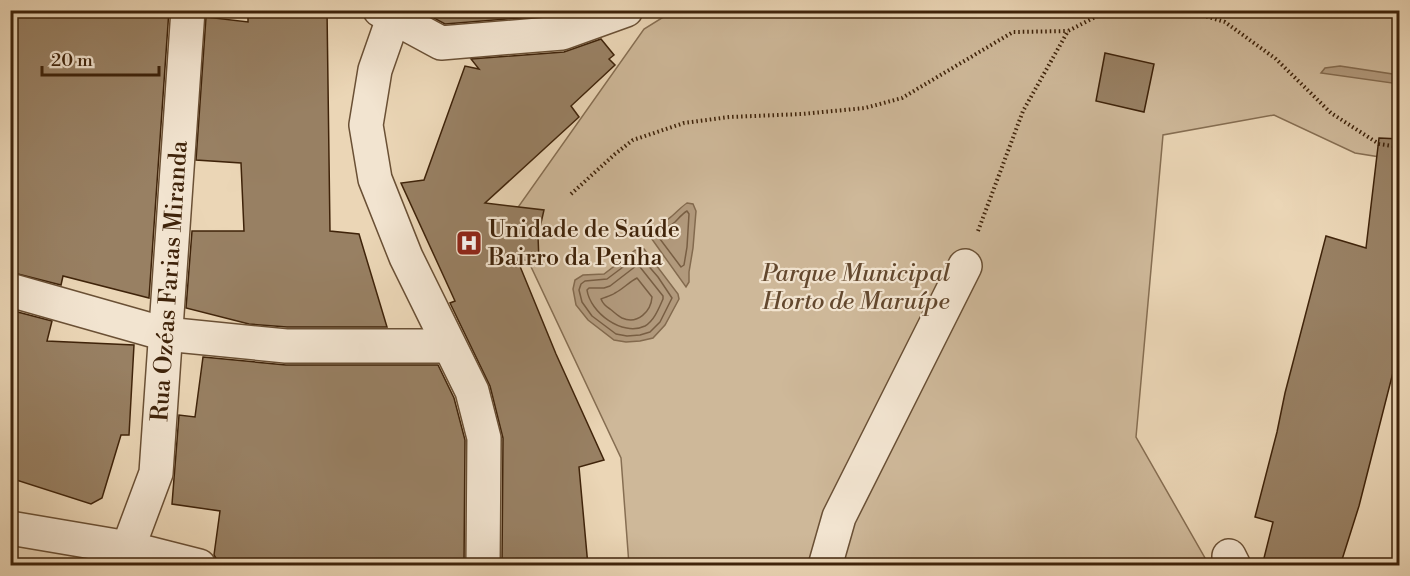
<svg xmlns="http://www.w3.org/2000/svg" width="1410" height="576" viewBox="0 0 1410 576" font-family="'Libre Bodoni',serif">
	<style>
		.green { fill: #ceb899; stroke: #866e52; stroke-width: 1.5 }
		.water { fill: #b1997c; stroke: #836a4e; stroke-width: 1.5 }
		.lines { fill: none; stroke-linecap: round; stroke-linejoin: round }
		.shore { stroke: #785e43; stroke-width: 1.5 }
		.building { fill: #988063; stroke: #3f230a; stroke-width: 1.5 }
		.minor-casing { stroke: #6a5035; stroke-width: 36 }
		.path { stroke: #3f230a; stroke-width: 4; stroke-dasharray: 1.5 3; stroke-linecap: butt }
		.minor { stroke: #f2e4d0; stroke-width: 33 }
		.labels { text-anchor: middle; stroke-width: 4.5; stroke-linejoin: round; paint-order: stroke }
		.poi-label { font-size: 24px; fill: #3f230a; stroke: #f2e4d0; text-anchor: start }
		.park-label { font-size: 24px; font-style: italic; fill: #63482e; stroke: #f2e4d0 }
		.street-label { font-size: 24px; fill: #3f230a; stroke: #f2e4d0 }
	</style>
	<rect width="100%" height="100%" fill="#ebd6b6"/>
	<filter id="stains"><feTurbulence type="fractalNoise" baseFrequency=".00333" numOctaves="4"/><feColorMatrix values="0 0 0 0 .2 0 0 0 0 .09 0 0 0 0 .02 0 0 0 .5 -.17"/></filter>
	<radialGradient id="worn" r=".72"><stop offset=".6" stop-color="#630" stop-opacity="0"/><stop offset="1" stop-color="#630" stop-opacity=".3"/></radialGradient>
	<polygon class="green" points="673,11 1399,11 1399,160 1355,153 1274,115 1163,135 1136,437 1209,565 629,565 621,458 509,220 644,29"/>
	<g class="water">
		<polygon points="1340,66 1399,75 1399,84 1321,73 1325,68"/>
		<path d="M687,203L693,204L696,211L693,248L689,272V282L686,287L649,235C655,226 664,223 672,216C677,212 681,207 687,203Z"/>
		<polygon points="638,248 644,249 678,294 679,299 665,325 653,338 640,341 626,342 614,340 588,320 576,305 573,289 575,280 583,275 604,274"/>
	</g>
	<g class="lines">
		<g class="shore">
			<path d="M687,211L689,214L687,247L684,265L681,267L657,235C662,229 669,227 675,222C679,218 682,214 687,211Z"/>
			<polygon points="639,255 658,277 672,298 660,322 650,332 640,335 627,336 616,334 592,316 582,302 579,290 581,284 585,281 607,279"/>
			<path d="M636,266L640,267L663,296V299C659,308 654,321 645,326C622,337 590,312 587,290L589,288H604L610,286Z"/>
			<path d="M637,278L652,297C651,311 638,325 622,318C618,316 614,312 610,309C605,306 603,304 601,299C605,297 611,296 615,293C623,289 629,282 637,278Z"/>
		</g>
	</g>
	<g class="building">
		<polygon points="10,10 169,10 149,298 63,276 61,285 10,272"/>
		<polygon points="248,10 327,10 330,231 359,234 387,327 287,327 249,324 186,308 192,231 244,231 241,163 196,160 206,17 248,22"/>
		<polygon points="425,10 569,10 558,15 445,24 430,16"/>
		<polygon points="601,39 614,55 609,59 615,65 571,106 579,117 485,203 544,210 538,236 539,262 517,259 556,354 604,460 579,467 588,566 502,566 503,438 490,386 450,303 455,301 401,183 424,180 465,66 479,69 471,59 564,52"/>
		<polygon points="1105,53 1154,64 1144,112 1096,101"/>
		<polygon points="1379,138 1400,139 1400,345 1359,506 1340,566 1262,566 1273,522 1255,517 1277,432 1285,393 1326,236 1366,248"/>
		<polygon points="10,310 52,321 47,341 134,345 129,435 121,435 102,498 91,504 10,478"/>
		<polygon points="203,357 286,365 438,365 454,398 465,440 464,566 217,566 217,560 214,555 220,511 172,504 179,415 195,417"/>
	</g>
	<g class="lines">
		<defs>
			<g id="minor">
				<polyline points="380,10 441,43 562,33 626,10"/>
				<polyline points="396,10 375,70 366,125 375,179 406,257 472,391 484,438 483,566"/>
				<polyline points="10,290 165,334 286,346 449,346"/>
				<polyline points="10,528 128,548 199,566"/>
				<polyline points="128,548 156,473 188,10"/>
				<polyline points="1229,556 1234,566"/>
				<polyline points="825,566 839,517 965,266"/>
			</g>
		</defs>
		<use href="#minor" class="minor-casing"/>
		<g class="path">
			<polyline points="1185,10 1225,22 1276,59 1331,113 1379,144 1400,147"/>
			<polyline points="571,194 615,154 633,140 684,123 729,117 802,114 865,108 902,98 1013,32 1068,31"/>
			<polyline points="978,231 1023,111 1068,31 1109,10"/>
		</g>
		<use href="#minor" class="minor"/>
	</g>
	<defs>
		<symbol id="hospital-square" viewBox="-11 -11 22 22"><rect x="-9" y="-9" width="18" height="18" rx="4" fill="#8f2418" stroke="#f2e4d0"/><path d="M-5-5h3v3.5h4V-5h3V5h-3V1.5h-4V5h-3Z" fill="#fff"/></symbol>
	</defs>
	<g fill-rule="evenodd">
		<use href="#hospital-square" x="454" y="228" width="30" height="30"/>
	</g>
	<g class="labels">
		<g class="poi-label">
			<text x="488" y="237">Unidade de Saúde<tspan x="488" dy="28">Bairro da Penha</tspan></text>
		</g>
		<g class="park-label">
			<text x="856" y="281">Parque Municipal<tspan x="856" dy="28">Horto de Maruípe</tspan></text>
		</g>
		<g class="street-label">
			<text transform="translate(169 281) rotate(-86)" y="8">Rua Ozéas Farias Miranda</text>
		</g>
	</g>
	<rect width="1410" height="576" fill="none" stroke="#ebd6b6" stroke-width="36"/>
	<rect x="12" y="12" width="1386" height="552" fill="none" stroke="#3f230a" stroke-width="3"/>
	<rect x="18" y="18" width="1374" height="540" fill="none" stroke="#3f230a" stroke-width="1.5"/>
	<path d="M42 66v9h117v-9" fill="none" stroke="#3f230a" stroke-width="3"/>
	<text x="51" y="66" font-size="18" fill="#3f230a" stroke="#f2e4d0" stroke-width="4.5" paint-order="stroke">20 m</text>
	<rect width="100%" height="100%" filter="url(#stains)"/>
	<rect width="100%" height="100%" fill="url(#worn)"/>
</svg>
